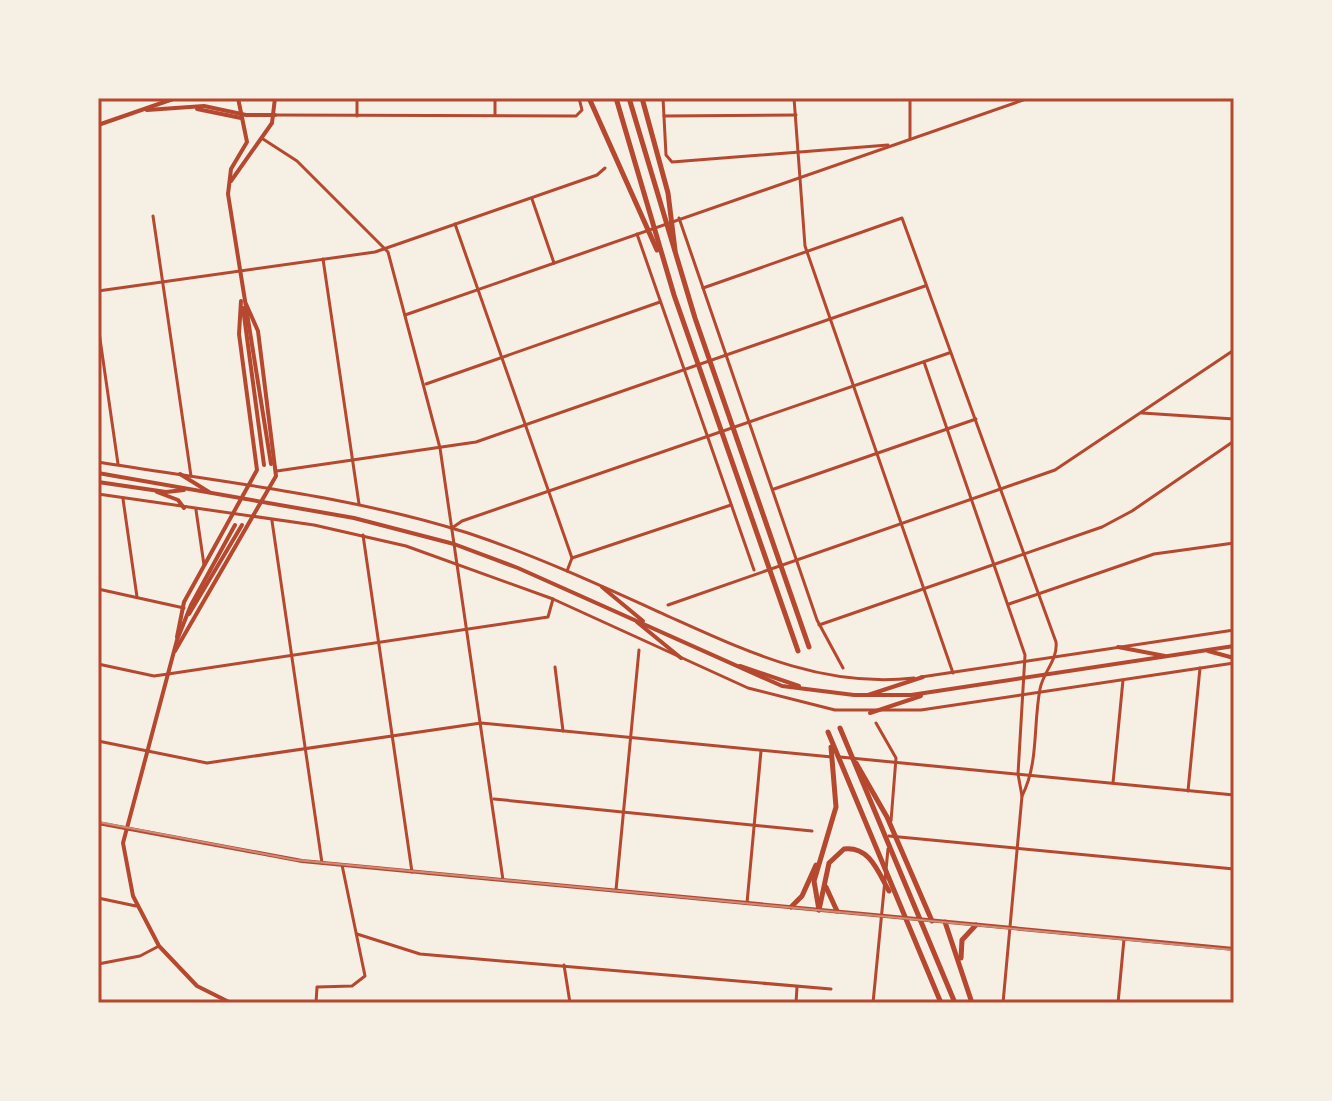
<svg xmlns="http://www.w3.org/2000/svg" width="1332" height="1101" viewBox="0 0 1332 1101" font-family="'Noto Sans',sans-serif">
	<style>
		.lines { fill: none; stroke-linecap: round; stroke-linejoin: round }
		.minor { stroke: #b5482f; stroke-width: 3 }
		.tertiary { stroke: #b5482f; stroke-width: 3 }
		.secondary { stroke: #b5482f; stroke-width: 4 }
		.primary { stroke: #b5482f; stroke-width: 4 }
		.motorway { stroke: #b5482f; stroke-width: 5 }
		.rail { stroke: #cf8b77; stroke-width: 2 }
		.neatline { fill: none; stroke: #b5482f; stroke-width: 3 }
	</style>
	<rect width="100%" height="100%" fill="#f6efe4"/>
	<g class="lines">
		<g class="minor">
			<polyline points="663,98 666,155 672,162 888,145"/>
			<polyline points="794,98 805,246 953,673"/>
			<polyline points="910,98 910,139"/>
			<polyline points="495,114 495,98"/>
			<polyline points="275,115 576,116 582,110 579,98"/>
			<polyline points="357,116 357,98"/>
			<polyline points="664,116 796,115"/>
			<polyline points="263,139 297,161 388,252 440,448 503,880"/>
			<polyline points="532,199 554,263"/>
			<polyline points="153,216 191,476"/>
			<polyline points="679,218 817,620 843,668"/>
			<polyline points="455,224 572,558 567,571"/>
			<polyline points="637,234 754,570"/>
			<polyline points="323,259 359,504"/>
			<path d="M703,288L902,218L1056,642C1058,660 1043,672 1040,689C1033,725 1039,763 1022,796"/>
			<polyline points="98,291 375,252 597,175 605,168"/>
			<polyline points="405,315 1029,98"/>
			<polyline points="98,325 118,464"/>
			<polyline points="924,362 1025,655 1018,774 1022,796 1003,1003"/>
			<polyline points="426,384 660,302"/>
			<polyline points="1142,413 1234,419"/>
			<polyline points="277,471 476,442 925,286"/>
			<polyline points="774,489 976,419"/>
			<polyline points="123,499 137,597"/>
			<polyline points="196,510 204,565"/>
			<polyline points="272,521 322,863"/>
			<polyline points="452,528 462,521 949,353"/>
			<polyline points="363,535 412,872"/>
			<polyline points="572,558 731,505"/>
			<polyline points="98,589 184,608"/>
			<polyline points="1009,604 1154,554 1234,543"/>
			<polyline points="668,605 1055,470 1234,350"/>
			<polyline points="819,625 1102,527 1132,511 1234,441"/>
			<polyline points="98,664 154,676 168,674 548,617 553,599"/>
			<polyline points="555,667 563,731"/>
			<polyline points="876,723 896,758 891,821"/>
			<polyline points="98,741 207,763 481,723 832,757"/>
			<polyline points="840,757 1234,795"/>
			<polyline points="1113,783 1123,680"/>
			<polyline points="1188,791 1200,668"/>
			<polyline points="494,799 812,831"/>
			<polyline points="889,836 1234,869"/>
			<polyline points="616,890 639,650"/>
			<polyline points="98,898 136,906"/>
			<polyline points="747,903 761,751"/>
			<polyline points="357,934 420,954 831,989"/>
			<polyline points="98,964 140,956 159,946"/>
			<polyline points="564,965 570,1003"/>
			<polyline points="316,1003 317,987 352,986 365,976 342,865"/>
			<polyline points="796,1003 797,987"/>
			<polyline points="873,1003 888,849"/>
			<polyline points="1118,1003 1124,939"/>
		</g>
		<g class="tertiary">
			<path d="M98,462C222,482 347,495 468,533C537,556 604,587 670,617C750,653 824,688 914,678"/>
			<polyline points="98,494 314,525 406,546 553,599 748,688 835,710 921,710 1234,663"/>
			<polyline points="921,677 1234,630"/>
		</g>
		<g class="secondary">
			<polyline points="238,98 247,142 231,169 228,194 271,464"/>
			<polyline points="197,109 241,118"/>
			<polyline points="147,110 204,106 246,115 275,115"/>
			<polyline points="98,125 176,98"/>
			<polyline points="231,181 272,123 275,98"/>
			<polyline points="243,308 264,465"/>
			<polyline points="189,614 242,525"/>
			<polyline points="177,637 184,602 257,470 239,334 241,301"/>
			<polyline points="175,651 276,476 258,331 246,304"/>
			<polyline points="98,823 302,861 1234,949"/>
			<polyline points="231,1003 197,986 159,946 133,896 123,843 177,640 191,605 235,525"/>
		</g>
		<g class="primary">
			<polyline points="98,473 354,518 454,544 518,568 782,686 854,695 911,695 1234,646"/>
			<polyline points="180,474 209,492"/>
			<polyline points="98,482 166,492 184,490"/>
			<polyline points="157,492 178,500 184,508"/>
			<polyline points="602,587 643,621"/>
			<polyline points="637,622 681,658"/>
			<polyline points="1118,647 1165,656"/>
			<polyline points="1208,651 1234,658"/>
			<polyline points="740,666 799,686"/>
			<polyline points="868,695 923,677"/>
			<polyline points="870,713 921,696"/>
		</g>
		<g class="motorway">
			<polyline points="589,98 657,250"/>
			<polyline points="616,98 674,295 798,651"/>
			<polyline points="629,98 695,318 809,647"/>
			<polyline points="642,98 668,193 675,250"/>
			<polyline points="840,728 955,1003"/>
			<polyline points="828,732 941,1003"/>
			<polyline points="856,763 887,817 932,921"/>
			<polyline points="826,887 837,911"/>
			<polyline points="791,907 802,896 816,865"/>
			<polyline points="819,910 814,881 836,807 831,747"/>
			<path d="M819,910L829,863L844,849C870,846 878,872 889,891"/>
			<polyline points="945,922 972,1003"/>
			<polyline points="961,958 962,940 976,925"/>
		</g>
		<polyline class="rail" points="98,822 296,860 1234,950"/>
	</g>
	<rect width="1332" height="1101" fill="none" stroke="#f6efe4" stroke-width="200"/>
	<rect x="100" y="100" width="1132" height="901" class="neatline"/>
</svg>
